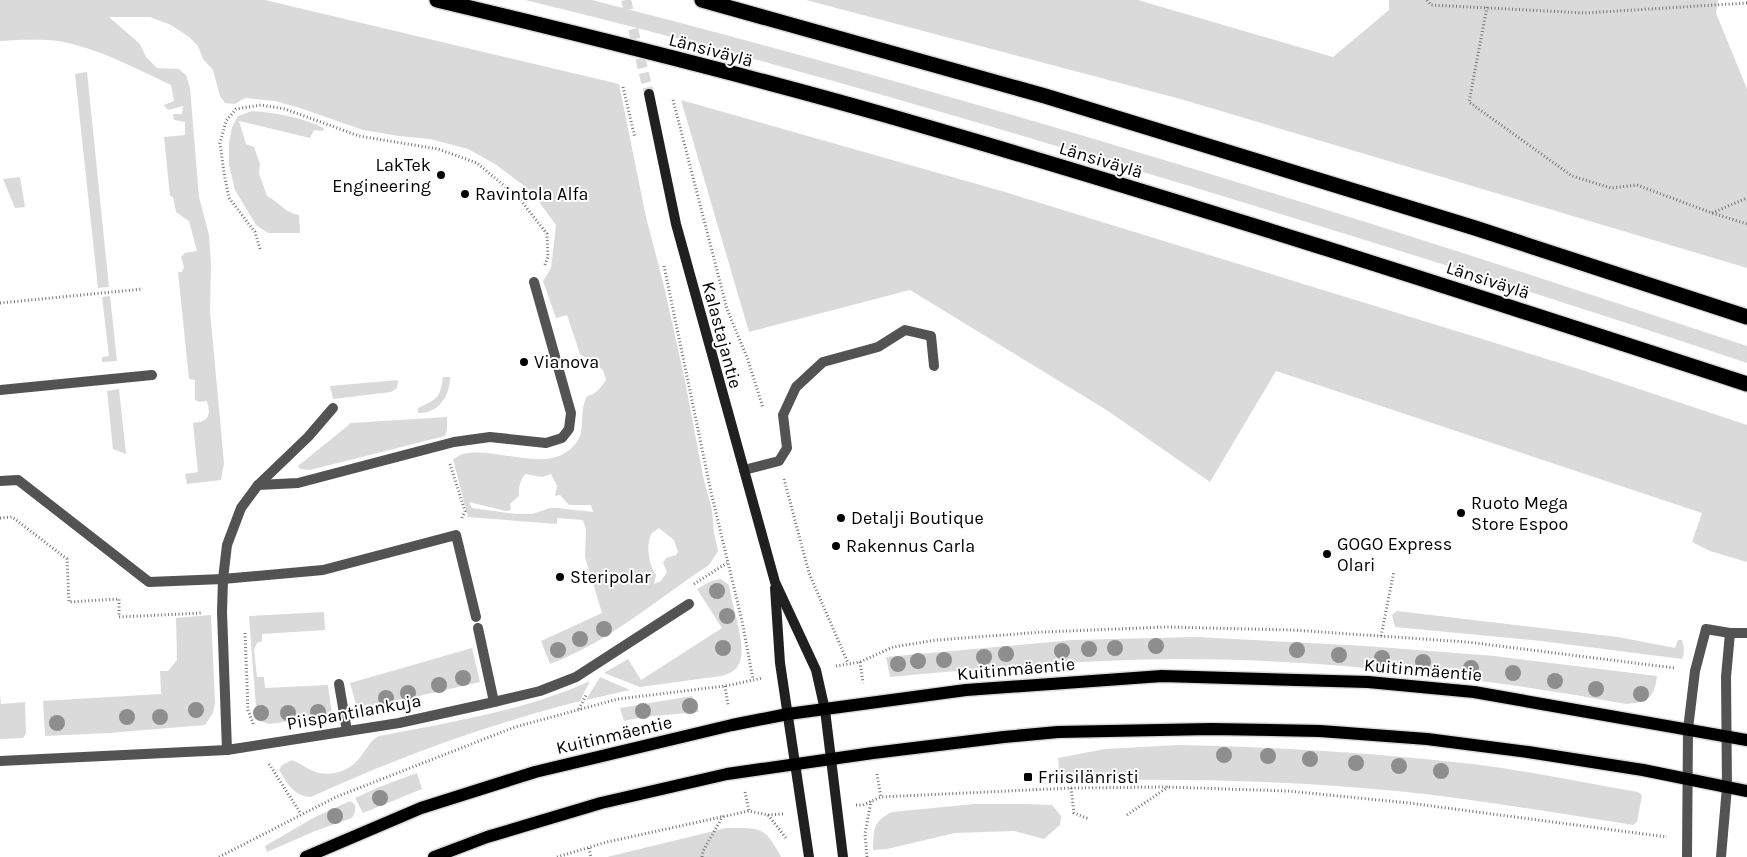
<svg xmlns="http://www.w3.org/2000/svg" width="1747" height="857" viewBox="0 0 1747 857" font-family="Karla,sans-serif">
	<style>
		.green { fill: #dadada; fill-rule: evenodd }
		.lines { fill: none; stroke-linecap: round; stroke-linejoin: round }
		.secondary-tunnel { stroke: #d9d9d9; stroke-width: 10; stroke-dasharray: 10 5; stroke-linecap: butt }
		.primary-casing { stroke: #dbdbdb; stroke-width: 15 }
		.highway-casing { stroke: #dbdbdb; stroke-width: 18 }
		.path { stroke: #757575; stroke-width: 3; stroke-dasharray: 1 2.5; stroke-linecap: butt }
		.lane { stroke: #535353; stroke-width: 10 }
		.street { stroke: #535353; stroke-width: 10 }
		.secondary { stroke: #202020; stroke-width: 10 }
		.primary { stroke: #000; stroke-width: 12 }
		.highway { stroke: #000; stroke-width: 15 }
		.tree { fill: #8e8e8e }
		.poi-dot { fill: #000; stroke: #fff; stroke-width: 2 }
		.labels { text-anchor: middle; stroke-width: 4; stroke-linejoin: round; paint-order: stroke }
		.street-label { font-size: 18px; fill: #000; stroke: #fff }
		.poi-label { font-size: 18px; fill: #000; stroke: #fff; text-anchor: start }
	</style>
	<rect width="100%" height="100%" fill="#fff"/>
	<g class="green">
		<path d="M0,0H265L619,84L646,217L664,286L685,381L703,476L712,510L714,533L718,551L709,565C657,599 609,642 550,664L541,641L602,613L585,557L586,530L583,520L557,518V524L468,517L453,459C456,458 459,455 463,454C498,445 554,479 578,440C585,429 579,411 587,396C596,395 601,387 606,380L603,370L580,354L567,315L556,318L543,281L551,268L556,225L531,191L495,164L468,149L430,139L399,136L363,130L300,108L275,101L245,98L235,104L225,103L220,96L213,70L203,59L198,46L189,37L171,25L150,17H109L140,44L146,57L157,68L179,69L186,75L190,88L199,197L209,235L211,263L210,311L224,463L221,480L187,484L185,474L198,472L193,423C209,421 211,416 207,401L199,402L195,400V380L189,379L178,272H182L184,267L181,257L185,253L197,251L189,221L176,212L173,197L170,196L164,137L185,135V122L174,120L173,114H182L183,106L168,110L164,105L174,101L171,85C137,69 96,47 58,41C39,39 19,40 0,41ZM525,474L542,477L551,474L557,486L555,496L560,495L569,505H591L593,512L558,508H550L532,514H516L472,508L469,502L506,511L511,510L510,504L519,496C518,488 520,481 525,474ZM659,528L674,540L678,552L676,555L666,558L663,563L667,572L661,581L654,584L656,575C649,567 645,542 652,533C653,532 658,529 659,528Z"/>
		<path d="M525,0H592C981,99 1366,219 1747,346V363C1547,296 1345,233 1143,172C938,110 733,50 525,0Z"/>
		<polygon points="806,0 1138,0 1333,57 1389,10 1389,0 1718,0 1716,13 1747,89 1747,268 1184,100"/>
		<polygon points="87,72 109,287 98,288 75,74"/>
		<polygon points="681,100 1005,192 1576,368 1747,425 1747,562 1710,551 1692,542 1702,513 1276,371 1210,482 1108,411 910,290 749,332"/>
		<path d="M252,111C278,113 301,117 324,128L323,131L314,130L310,138L239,121L246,144L254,147L260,164L259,173L267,196C279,202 285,213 299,215L300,233H268L256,225L235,190L229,165V144L232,127L238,116Z"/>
		<polygon points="20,177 25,207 15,208 3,179"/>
		<polygon points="110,296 117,361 102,362 102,357 109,356 102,297"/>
		<path d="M443,377H450C450,395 439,414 418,413V408C436,399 440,400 443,377Z"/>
		<polygon points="398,380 397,388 391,392 333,399 330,386"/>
		<polygon points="119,389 126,454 113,449 107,391"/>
		<polygon points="447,417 447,429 445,436 310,470 300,469 298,466 351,423"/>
		<path d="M721,579L729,585C731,604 749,651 738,666C734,672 728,674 721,676L640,687L604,673L628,659L641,680L722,628L697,589L711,581Z"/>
		<path d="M1397,611L1618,637L1675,648L1678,640H1682C1684,647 1685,653 1682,659L1541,641L1395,627L1392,615Z"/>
		<polygon points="324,612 325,630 262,634 262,641 257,643 254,650 257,677 264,677 265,688 328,685 332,715 269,724 257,720 249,616"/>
		<polygon points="211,615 215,703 213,713 205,725 109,733 45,736 43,701 161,694 160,671 168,671 177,660 176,618"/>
		<path d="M1196,637L1366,646L1494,656L1657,676C1654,699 1648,702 1626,704C1478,677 1327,659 1176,659C1080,660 985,668 890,677L886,657L1073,640Z"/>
		<polygon points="472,648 480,682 410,698 357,708 350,683"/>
		<polygon points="600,677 630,690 586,700"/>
		<path d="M590,681L580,701C487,725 398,757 311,797C293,796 288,784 279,770L282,765L292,760C300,763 306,768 313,771C330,778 351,771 361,756C367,749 370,740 379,736C450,722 524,711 590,681Z"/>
		<polygon points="0,694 1,704 25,702 26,733 23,738 0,739"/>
		<polygon points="692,696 699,712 644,717 624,721 620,708"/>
		<path d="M1179,745C1280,747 1380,753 1481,765C1533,772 1586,783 1638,792L1642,795L1637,822L1633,825C1555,813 1476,799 1397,791C1285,780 1173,778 1060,781L1058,758L1105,749Z"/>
		<polygon points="417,773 422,789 363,813 355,798 379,787"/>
		<polygon points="350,801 355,805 355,812 352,818 315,831 267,852 265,846 315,817"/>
		<path d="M974,804H1024L1052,805L1061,816L1060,825L1044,839L1014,831L955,833L887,849L873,850C874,829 872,822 892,812Z"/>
		<path d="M726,828C760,828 764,825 781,857H607Z"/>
	</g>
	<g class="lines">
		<polyline class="secondary-tunnel" points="626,0 649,94"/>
		<defs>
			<g id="primary">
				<polyline points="306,857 421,808 535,772 732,725 788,714 966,690 1162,676 1368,682 1474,692 1747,740"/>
				<polyline points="434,857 487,837 601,803 727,774 873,753 1004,737 1058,732 1211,729 1320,731 1427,739 1528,752 1643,770 1747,791"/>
			</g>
			<g id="highway">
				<path d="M437,0C588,36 739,73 889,116C1177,199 1462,291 1747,384"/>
				<polyline points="702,0 1045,96 1475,228 1747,317"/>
			</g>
		</defs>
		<use href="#primary" class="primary-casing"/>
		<use href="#highway" class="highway-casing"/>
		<g class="path">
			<polyline points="1427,0 1431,5 1585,13 1747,3"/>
			<polyline points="1487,7 1469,102 1572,176 1611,188 1637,185 1712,213 1747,224"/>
			<polyline points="623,87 635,138"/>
			<polyline points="673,100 727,309 748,360 763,408"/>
			<polyline points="1712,213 1747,198"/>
			<polyline points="260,249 255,232 229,198 224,173 220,143 226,121 236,109 261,105 285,109 359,136 438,149 477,163 519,198 547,234 548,257 544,267"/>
			<polyline points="664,266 711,492 742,621 753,679"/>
			<polyline points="0,303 143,289"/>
			<polyline points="450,464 465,511 462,518"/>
			<polyline points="784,479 809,573 848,663"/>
			<polyline points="0,518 12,517 67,559 69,602 119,599 119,617 202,613"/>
			<polyline points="694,584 727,563"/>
			<polyline points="245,633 248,710 254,726"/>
			<polyline points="1381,636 1394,571"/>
			<polyline points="860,662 863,683"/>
			<polyline points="836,666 860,662 893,647 937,640 1043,632 1166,627 1292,630 1467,642 1675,668"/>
			<polyline points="725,686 728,705"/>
			<polyline points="579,709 586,695"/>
			<polyline points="269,764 301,814"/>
			<polyline points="877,774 881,797"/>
			<polyline points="1071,788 1074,813 1089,819"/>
			<polyline points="745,792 749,811"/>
			<polyline points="856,805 863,805 881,797 1071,788 1168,787 1288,791 1409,803 1667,837"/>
			<polyline points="768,815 786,838"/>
			<polyline points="1127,815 1168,787"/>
			<polyline points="589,848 591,857"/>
			<polyline points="219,857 336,797 515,727 618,699 725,686 763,678"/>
			<polyline points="557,857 607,842 749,811 768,815 783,814"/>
			<polyline points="702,857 703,851 723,816"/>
			<polyline points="867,857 865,834 871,801"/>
		</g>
		<g class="lane">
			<polyline points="0,390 152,375"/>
			<polyline points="744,470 779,461 787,448 783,415 796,387 823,362 878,347 905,330 931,336 934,366"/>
			<polyline points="0,481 18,480 149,582 223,579 323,570 456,535 476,617"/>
			<polyline points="258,485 298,483 454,442 490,437 546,443 562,438 569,429 571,413 534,282"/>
			<polyline points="478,628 494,702"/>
			<polyline points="339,684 347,731"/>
			<polyline points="227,750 222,612 223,579 227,545 241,508 258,485 308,437 333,408"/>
			<polyline points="1687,857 1688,729 1695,671 1706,629 1730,633 1747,633"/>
			<polyline points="1721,857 1727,787 1726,677 1730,633"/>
		</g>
		<polyline class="street" points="0,761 227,750 399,723 494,702 540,691 576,677 689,604"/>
		<g class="secondary">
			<polyline points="649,94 676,224 775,582 816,670 825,710 843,857"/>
			<polyline points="775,588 780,663 809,857"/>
		</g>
		<use href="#primary" class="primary"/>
		<use href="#highway" class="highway"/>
	</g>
	<g class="tree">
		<circle cx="717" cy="591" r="8"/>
		<circle cx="727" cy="616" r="8"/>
		<circle cx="604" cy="629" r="8"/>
		<circle cx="580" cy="639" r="8"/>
		<circle cx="1156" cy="646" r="8"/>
		<circle cx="723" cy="648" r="8"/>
		<circle cx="1115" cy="648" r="8"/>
		<circle cx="1089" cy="649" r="8"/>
		<circle cx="558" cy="650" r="8"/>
		<circle cx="1297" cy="650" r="8"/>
		<circle cx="1062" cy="651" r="8"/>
		<circle cx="1006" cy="654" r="8"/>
		<circle cx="1339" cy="655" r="8"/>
		<circle cx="984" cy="657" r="8"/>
		<circle cx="1382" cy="658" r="8"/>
		<circle cx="944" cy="660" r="8"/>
		<circle cx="918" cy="661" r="8"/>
		<circle cx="1423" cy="662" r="8"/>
		<circle cx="898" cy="664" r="8"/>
		<circle cx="1471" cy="668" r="8"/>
		<circle cx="1513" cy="673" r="8"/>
		<circle cx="463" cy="678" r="8"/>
		<circle cx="1555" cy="681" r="8"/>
		<circle cx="439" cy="685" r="8"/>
		<circle cx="1596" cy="689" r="8"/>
		<circle cx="408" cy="693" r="8"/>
		<circle cx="1641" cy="694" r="8"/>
		<circle cx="386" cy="698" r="8"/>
		<circle cx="690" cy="706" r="8"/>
		<circle cx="196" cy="710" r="8"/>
		<circle cx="643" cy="711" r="8"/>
		<circle cx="318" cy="712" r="8"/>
		<circle cx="261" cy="713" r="8"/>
		<circle cx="288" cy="713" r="8"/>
		<circle cx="127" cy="717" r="8"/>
		<circle cx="160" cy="717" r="8"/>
		<circle cx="57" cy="723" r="8"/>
		<circle cx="1224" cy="755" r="8"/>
		<circle cx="1268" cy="756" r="8"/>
		<circle cx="1310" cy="759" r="8"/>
		<circle cx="1356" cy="763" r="8"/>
		<circle cx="1399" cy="766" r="8"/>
		<circle cx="1441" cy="771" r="8"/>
		<circle cx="380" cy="798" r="8"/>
		<circle cx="335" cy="816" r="8"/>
	</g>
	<g class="poi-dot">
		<circle cx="441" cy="175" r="5"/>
		<circle cx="465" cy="194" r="5"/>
		<circle cx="524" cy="362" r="5"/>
		<circle cx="1461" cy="513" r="5"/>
		<circle cx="841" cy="518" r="5"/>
		<circle cx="836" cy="546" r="5"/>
		<circle cx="1327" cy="554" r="5"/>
		<circle cx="560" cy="577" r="5"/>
		<rect x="1023" y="772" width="10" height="10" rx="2.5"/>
	</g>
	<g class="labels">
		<g class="street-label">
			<text transform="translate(711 50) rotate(15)" y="6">Länsiväylä</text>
			<text transform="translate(1101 160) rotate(17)" y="6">Länsiväylä</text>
			<text transform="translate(1488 280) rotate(18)" y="6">Länsiväylä</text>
			<text transform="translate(722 335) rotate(75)" y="6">Kalastajantie</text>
			<text transform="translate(1016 669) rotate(-5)" y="6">Kuitinmäentie</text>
			<text transform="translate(1423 670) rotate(5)" y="6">Kuitinmäentie</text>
			<text transform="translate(354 712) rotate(-10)" y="6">Piispantilankuja</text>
			<text transform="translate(614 735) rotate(-13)" y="6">Kuitinmäentie</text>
		</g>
		<g class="poi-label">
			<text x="431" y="171" text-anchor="end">LakTek<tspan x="431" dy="21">Engineering</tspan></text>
			<text x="475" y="200">Ravintola Alfa</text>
			<text x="534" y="368">Vianova</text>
			<text x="1471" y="509">Ruoto Mega<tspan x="1471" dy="21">Store Espoo</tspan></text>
			<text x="851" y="524">Detalji Boutique</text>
			<text x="1337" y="550">GOGO Express<tspan x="1337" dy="21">Olari</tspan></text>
			<text x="846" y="552">Rakennus Carla</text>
			<text x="570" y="583">Steripolar</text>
			<text x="1038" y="783">Friisilänristi</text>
		</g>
	</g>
</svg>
